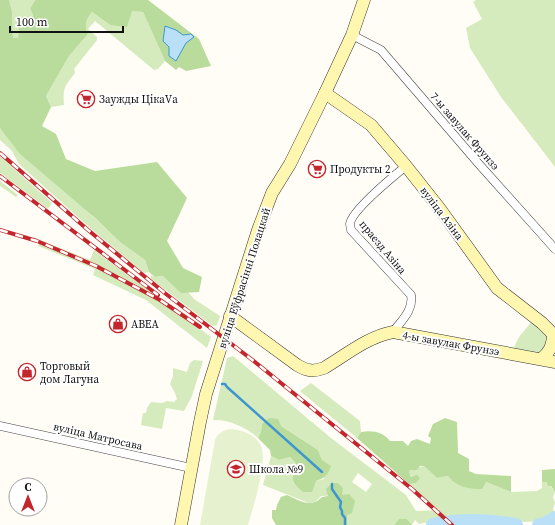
<svg xmlns="http://www.w3.org/2000/svg" width="555" height="525" viewBox="0 0 555 525" font-family="'Source Serif 4',serif">
	<style>
		.green { fill: #d5ebbd; fill-rule: evenodd }
		.forest { fill: #b9dc9c }
		.pitch { fill: #e6f2cf }
		.water { fill: #b9e0f7; stroke: #3f96cf }
		.lines { fill: none; stroke-linecap: round; stroke-linejoin: round }
		.stream { stroke: #3f96cf; stroke-width: 2.5 }
		.river { stroke: #b9e0f7; stroke-width: 14 }
		.street-casing { stroke: #444; stroke-width: 9 }
		.secondary-casing { stroke: #333; stroke-width: 13 }
		.street { stroke: #fff; stroke-width: 8 }
		.secondary { stroke: #fff6b0; stroke-width: 12 }
		.rail-casing { stroke: #c4262e; stroke-width: 4 }
		.rail { stroke: #fff; stroke-width: 2.5; stroke-dasharray: 8; stroke-linecap: butt }
		.labels { text-anchor: middle; stroke-width: 4; stroke-linejoin: round; paint-order: stroke }
		.poi-label { font-size: 11px; fill: #111; stroke: #fff; text-anchor: start }
		.street-label { font-size: 11px; fill: #111; stroke: #fff }
	</style>
	<rect width="100%" height="100%" fill="#fffdf5"/>
	<g class="green">
		<polygon points="9,0 35,0 30,9 33,15 30,20 19,23 18,38 13,38 12,11"/>
		<polygon points="476,0 555,0 555,167 501,97 470,48 466,28 482,19 473,2"/>
		<path d="M132,11L143,12L165,61L158,69L154,70L95,21L88,29L97,37V40L74,69L75,73C64,87 63,88 64,105L51,107L46,96L69,56L88,34C84,26 86,19 92,12L110,25Z"/>
		<polygon points="0,128 120,242 145,260 149,272 144,273 89,227 19,164 12,151 0,140"/>
		<polygon points="0,156 52,203 48,209 0,173"/>
		<polygon points="0,181 18,195 16,197 0,186"/>
		<polygon points="40,240 90,260 94,250 211,337 207,348 146,300 93,275 95,269 38,246"/>
		<polygon points="151,275 155,277 163,276 181,292 188,292 194,299 220,316 217,325 213,326 151,279"/>
		<polygon points="533,320 548,334 549,342 539,354 512,351 519,337"/>
		<path d="M233,356L331,438L406,495L416,511L438,510L409,484L416,483L408,472L410,470L424,466L437,478L448,476L486,482L511,492L537,491L542,488V482H547L555,492L553,497L555,503L553,509L555,513L539,521L526,522L495,518L452,517L419,524L415,520L412,525L407,519H399L394,525H348L342,495L321,496L315,502L309,503L263,485L271,456L279,460L290,457L297,463L293,476L316,481L324,479L322,460L318,450L281,426L262,424L261,432L258,438C247,428 229,419 213,420L227,358ZM358,473L372,484L366,492L352,482Z"/>
		<polygon points="194,360 203,361 192,396 184,411 166,408 162,429 141,425 143,413 146,413 147,408 151,402 162,403 167,401 174,402 177,399 175,393 170,384 173,376 173,368 187,372 190,363"/>
		<polygon points="311,383 360,421 361,432 357,438 300,391"/>
	</g>
	<g class="forest">
		<path d="M0,0H9L12,11L13,38H18L19,23L24,19L31,20L33,15L30,9L35,0H148L199,39L211,66L186,71L179,67L176,70L165,61L143,12L132,11L127,27L110,25L92,12C86,19 84,26 88,34L69,56L46,96L51,107L42,126L56,134L66,159L95,171L157,162L187,198L167,241L183,268L202,277L199,292L181,293L163,276L155,277L149,272L145,260L120,242L94,217L20,154L0,128Z"/>
		<path d="M269,418L278,419L281,426L318,450L322,460L331,466C328,475 325,478 316,481L312,492H303C290,481 292,479 296,463L290,457L279,460L271,456L270,450L258,438L261,432L262,424Z"/>
		<path d="M445,418L457,422L458,453L469,459V471L476,474L511,476V492L486,482L482,489C468,489 457,487 448,476L437,478L424,466H420L417,470H410L409,472L411,477L417,475L420,478L416,483L409,484L357,438L361,432C373,430 383,432 390,441H403L408,446L411,441L417,439L430,444L431,438L428,436L433,424Z"/>
		<polygon points="555,469 555,492 551,486 548,486 547,482 542,482 542,470"/>
		<path d="M332,483H338L343,488L342,495L349,494L355,501L352,513L347,515V521L348,525H276L272,518V510H276L277,505L281,497L287,495C294,498 307,506 315,502C322,499 318,497 328,496L326,489Z"/>
		<polygon points="399,519 407,519 412,525 394,525"/>
	</g>
	<path class="pitch" d="M230,429C241,429 256,435 261,446C268,462 253,507 248,525H200L215,440C218,433 222,431 230,429Z"/>
	<polygon class="water" points="165,26 176,30 183,35 191,34 194,37 186,43 176,61 169,56 169,47 163,41"/>
	<g class="lines">
		<g class="stream">
			<polyline points="222,384 225,384 227,387 322,472"/>
			<polyline points="332,484 332,489 341,502 340,507 342,511 342,514 345,518 345,525"/>
		</g>
		<g class="river">
			<path d="M433,525C461,519 487,520 516,525"/>
			<polyline points="539,525 543,525 555,518"/>
		</g>
		<defs>
			<g id="street">
				<polyline points="352,35 381,50 478,163 555,249"/>
				<path d="M393,332C401,321 414,310 411,295L351,230C351,228 350,226 350,224C351,211 395,175 406,166"/>
				<polyline points="0,426 191,468"/>
			</g>
			<g id="secondary">
				<polyline points="325,93 371,125 406,166 440,209 497,288 542,323 555,336"/>
				<path d="M230,316L297,365C307,371 313,372 324,368C346,355 367,337 393,332L555,362"/>
				<path d="M541,359C550,352 553,345 553,334"/>
				<polyline points="181,525 200,422 206,394 258,230 272,193 290,164 325,93 352,35 364,0"/>
			</g>
		</defs>
		<use href="#street" class="street-casing"/>
		<use href="#secondary" class="secondary-casing"/>
		<use href="#street" class="street"/>
		<use href="#secondary" class="secondary"/>
		<defs>
			<g id="rail">
				<polyline points="0,153 88,230 166,294 255,362 412,489 452,525"/>
				<polyline points="0,176 158,295"/>
				<polyline points="0,230 37,241 96,266 160,300 200,327"/>
			</g>
		</defs>
		<use href="#rail" class="rail-casing"/>
		<use href="#rail" class="rail"/>
	</g>
	<defs>
		<symbol id="supermarket-ring" viewBox="-11 -11 22 22"><circle r="9.5" fill="#fff" stroke="#c4262e" stroke-width="1.5"/><path d="M-6-5.5h2.5l.6 2H6L4.5 2H-2.5L-4.4-4H-6ZM-1.5 3.2a1.3 1.3 0 1 0 .1 0ZM3 3.2a1.3 1.3 0 1 0 .1 0Z" fill="#c4262e"/></symbol>
		<symbol id="shop-ring" viewBox="-11 -11 22 22"><circle r="9.5" fill="#fff" stroke="#c4262e" stroke-width="1.5"/><path d="M-5-2.5h2.3a2.7 3.5 0 0 1 5.4 0H5L5.5 6h-11ZM-1.5-2.5h3a1.5 2.3 0 0 0-3 0Z" fill="#c4262e"/></symbol>
		<symbol id="school-ring" viewBox="-11 -11 22 22"><circle r="9.5" fill="#fff" stroke="#c4262e" stroke-width="1.5"/><path d="M0-5L7-2L0 1L-7-2ZM-4 1L0 2.5L4 1V4Q0 6-4 4Z" fill="#c4262e"/></symbol>
	</defs>
	<g fill-rule="evenodd">
		<use href="#supermarket-ring" x="76" y="89" width="20" height="20"/>
		<use href="#supermarket-ring" x="307" y="159" width="20" height="20"/>
		<use href="#shop-ring" x="108" y="314" width="20" height="20"/>
		<use href="#shop-ring" x="17" y="362" width="20" height="20"/>
		<use href="#school-ring" x="226" y="459" width="20" height="20"/>
	</g>
	<g class="labels">
		<g class="poi-label">
			<text x="99" y="103">Заужды ЦікаVа</text>
			<text x="330" y="173">Продукты 2</text>
			<text x="131" y="328">АВЕА</text>
			<text x="40" y="370">Торговый<tspan x="40" dy="13">дом Лагуна</tspan></text>
			<text x="249" y="473">Школа №9</text>
		</g>
		<g class="street-label">
			<text transform="translate(465 131) rotate(49)" y="4">7-ы завулак Фрунзэ</text>
			<text transform="translate(442 213) rotate(53)" y="4">вуліца Азіна</text>
			<text transform="translate(383 247) rotate(50)" y="4">праезд Азіна</text>
			<text transform="translate(244 278) rotate(-72)" y="4">вуліца Еўфрасінні Полацкай</text>
			<text transform="translate(451 343) rotate(10)" y="4">4-ы завулак Фрунзэ</text>
			<text transform="translate(98 436) rotate(13)" y="4">вуліца Матросава</text>
		</g>
	</g>
	<g transform="translate(28 497)"><circle r="19" fill="#ffffff" stroke="#a0a0a0"/>
	<path d="M0-3L7 15L0 10L-7 15Z" fill="#c4262e"/>
	<text y="-6" font-size="11" font-weight="bold" text-anchor="middle" fill="#111111">С</text>
	</g>
	<path d="M10 26v6h113v-6" fill="none" stroke="#111111" stroke-width="2"/>
	<text x="16" y="26" font-size="12" fill="#111111" stroke="#ffffff" stroke-width="3" paint-order="stroke">100 m</text>
</svg>
